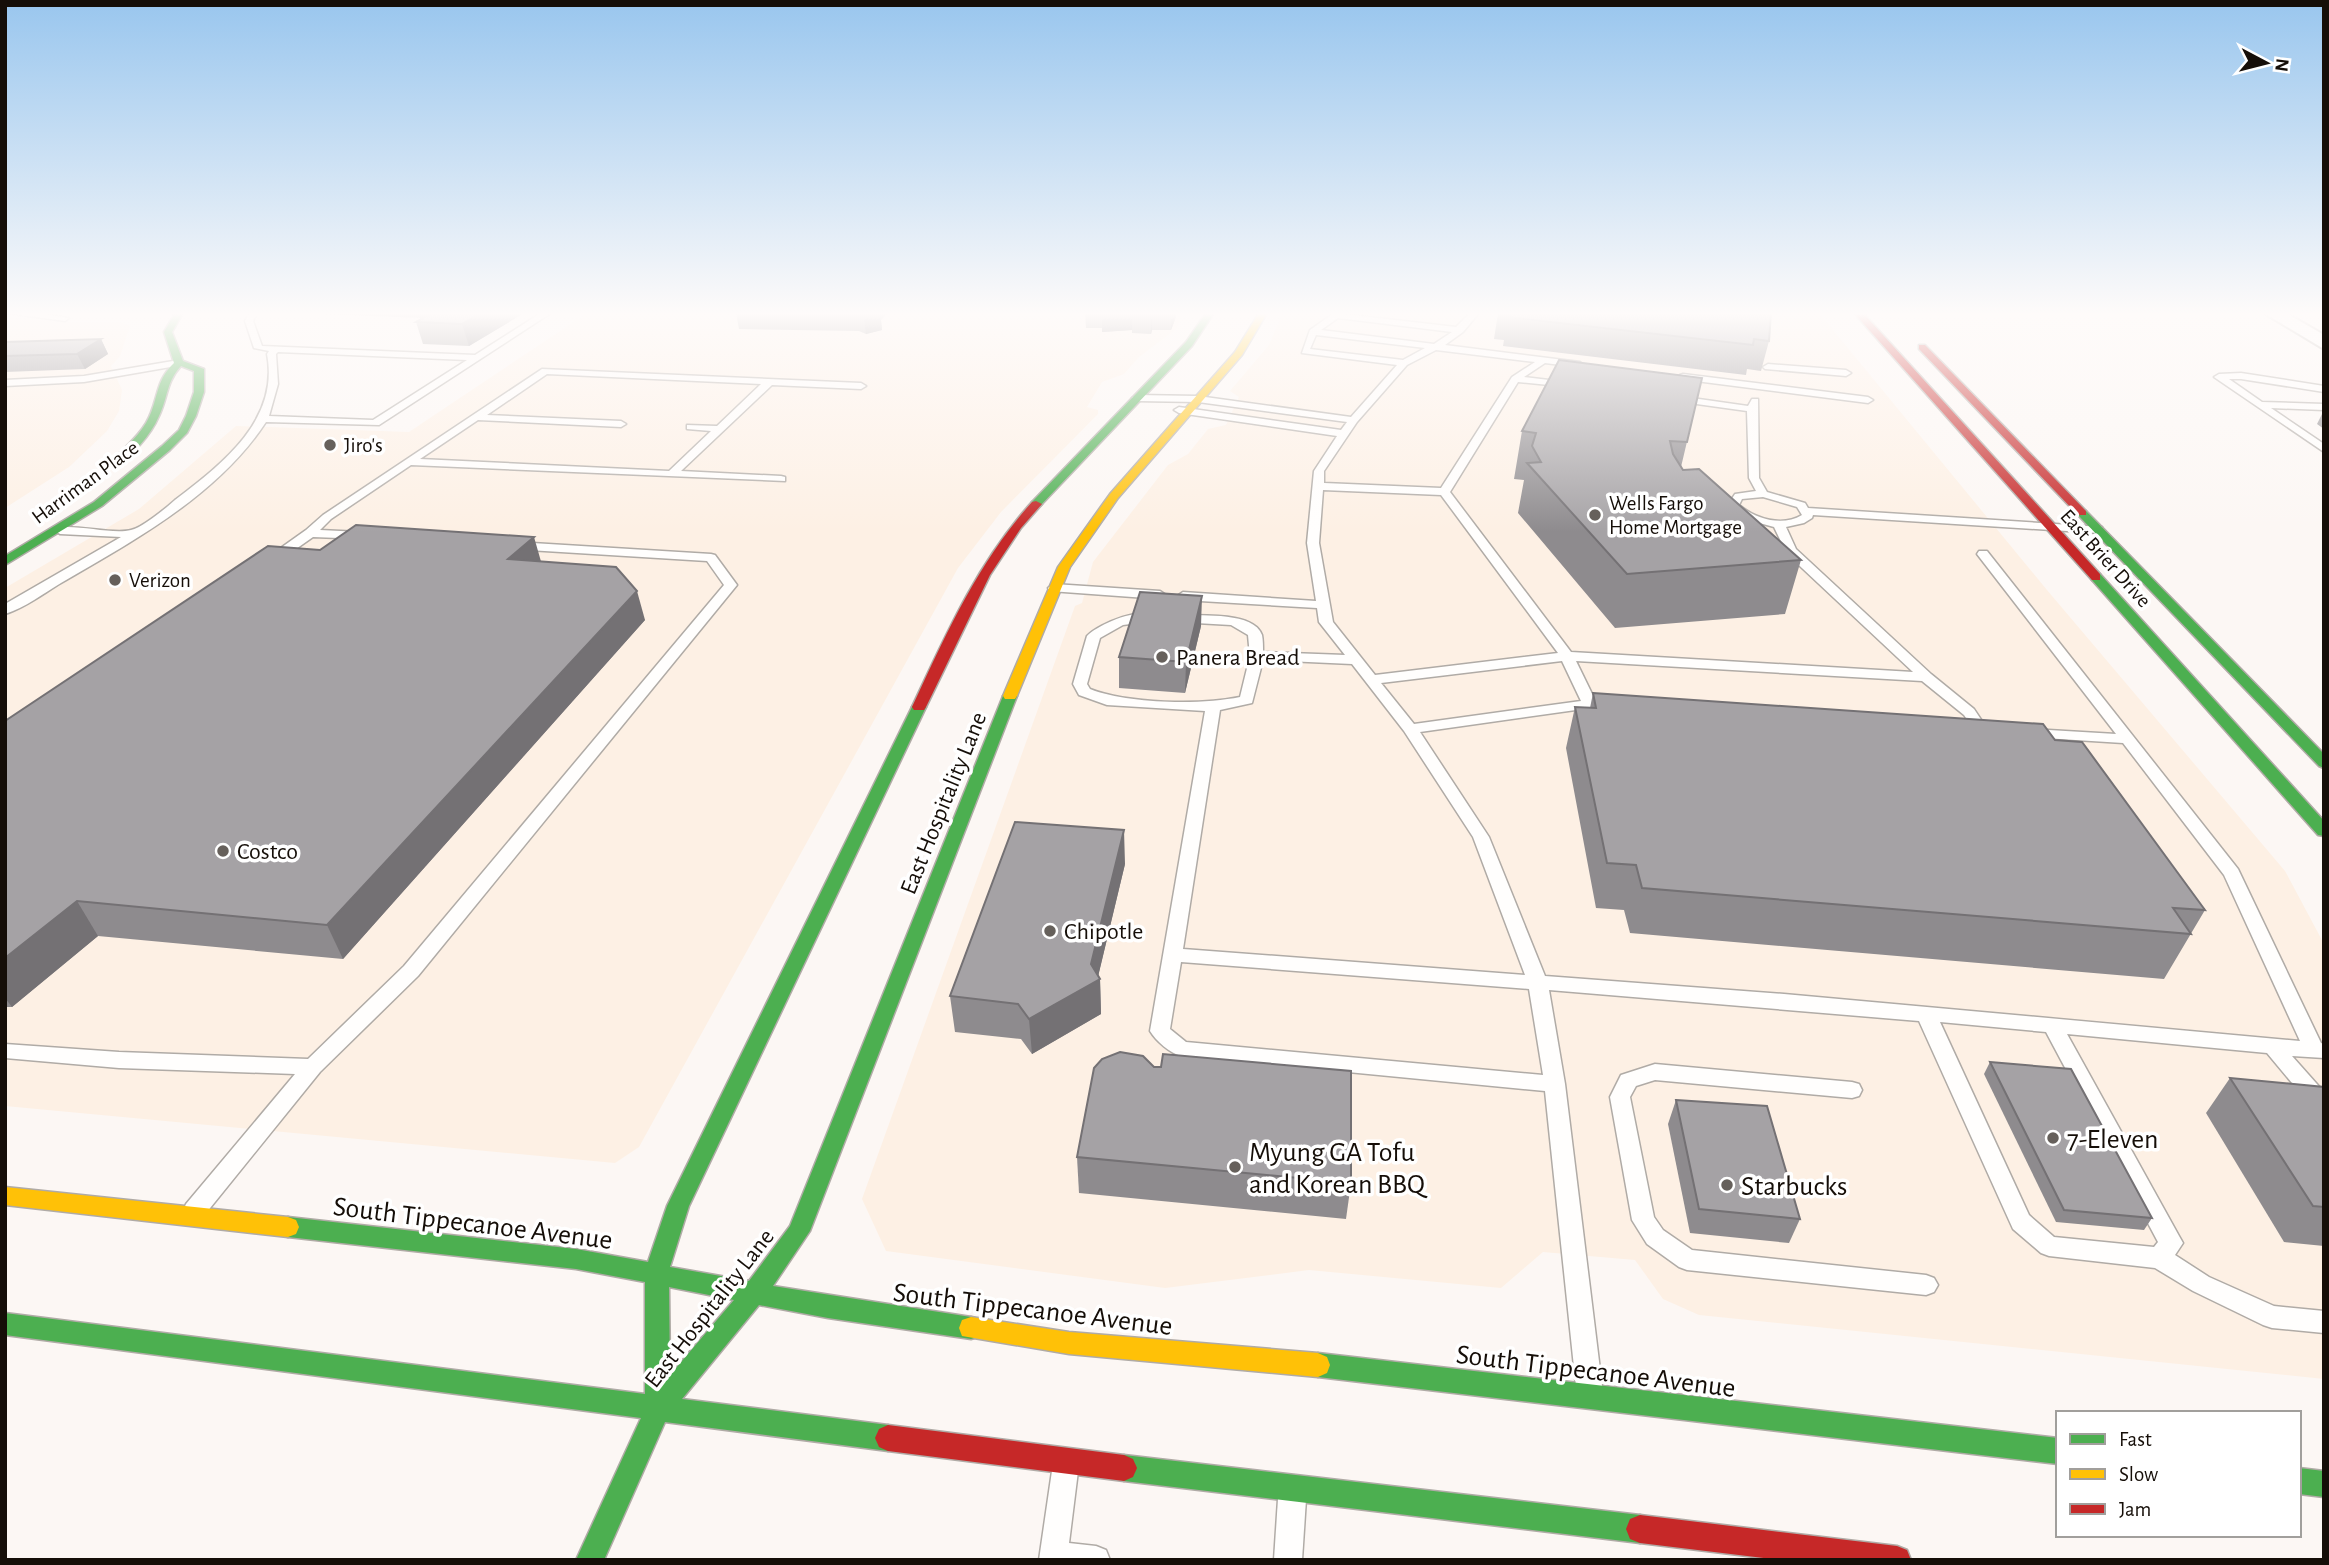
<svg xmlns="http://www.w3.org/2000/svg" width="2329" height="1565" viewBox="0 0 2329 1565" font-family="'Alegreya Sans',sans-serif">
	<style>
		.built { fill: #fdf0e4 }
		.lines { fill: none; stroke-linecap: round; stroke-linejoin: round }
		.lane-casing { stroke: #b0aba6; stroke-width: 3 }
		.street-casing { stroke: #b0aba6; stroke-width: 4 }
		.fast-casing { stroke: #b0aba6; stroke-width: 3 }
		.slow-casing { stroke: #b0aba6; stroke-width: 3 }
		.jam-casing { stroke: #b0aba6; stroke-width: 3 }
		.lane { fill: #fffefd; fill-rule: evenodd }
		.street { fill: #fffefd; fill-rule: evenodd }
		.fast { fill: #4caf50; fill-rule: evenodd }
		.slow { fill: #ffc107; fill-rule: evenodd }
		.jam { fill: #c62828; fill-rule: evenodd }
		.wall { fill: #8e8b8e }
		.shaded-wall { fill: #747174 }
		.building { fill: #a5a2a5; stroke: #747174; stroke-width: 2 }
		.poi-dot { fill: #66605b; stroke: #fff; stroke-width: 2.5 }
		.labels { text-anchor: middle; stroke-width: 7; stroke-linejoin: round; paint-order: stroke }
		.far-poi-label { font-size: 21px; fill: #150e08; stroke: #fff; text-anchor: start }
		.far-street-label { font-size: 21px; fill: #150e08; stroke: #fff }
		.poi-label { font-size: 24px; fill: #150e08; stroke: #fff; text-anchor: start }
		.street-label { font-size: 24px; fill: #150e08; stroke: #fff }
		.near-poi-label { font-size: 28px; fill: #150e08; stroke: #fff; text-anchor: start }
		.near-street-label { font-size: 28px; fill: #150e08; stroke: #fff }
	</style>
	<rect width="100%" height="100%" fill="#fcf7f4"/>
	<g class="built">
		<polygon points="587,313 1182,315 1176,329 1139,357 1124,374 1102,382 1087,407 1098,410 1098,414 1001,512 958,568 639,1147 615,1163 5,1106 5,588 139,509 236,426 409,432"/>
		<polygon points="1282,313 1819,313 2047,590 2285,871 2324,944 2324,1379 1699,1315 1663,1299 1635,1260 1543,1252 1501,1288 1309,1270 1165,1288 886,1251 862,1199 1075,606 1082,603 1093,562 1168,465 1188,454 1208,429 1226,425 1239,397 1230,391 1269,345"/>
		<polygon points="5,316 59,322 120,322 130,326 120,356 111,366 122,390 119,411 107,431 69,467 5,508"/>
	</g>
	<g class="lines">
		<defs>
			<g id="lane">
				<polygon points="7,313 38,313 69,318 65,321"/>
				<path d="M249,313H257L253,321L262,346L475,355L541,313H551L379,425L266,422C218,495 135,540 61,583C44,593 25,608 5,614V604L121,537L60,534L54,530L56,528C77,524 113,535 131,530C142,528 166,508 175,500C222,464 280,420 267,354L269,351L254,348L245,321ZM278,352L467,360L373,420L269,416L278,384L276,354Z"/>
				<path d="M1334,313L1456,327L1470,313H1479L1463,332L1445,345L1580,362L1582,364L1577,367L1545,363L1524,377L1566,382L1569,383V387L1518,382L1450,492L1571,652L1913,672L1787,554L1774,527L1745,519L1727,506L1735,494L1756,491L1749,478L1747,411L1675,401V397L1678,396L1748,406L1752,399H1758L1759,478L1767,492L1805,503L1808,508L2102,527V531L2098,533L1813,515L1812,518L1804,523L1786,527L1796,549L1931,674L1974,709L1988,730L1986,733H1976L1964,715L1922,681L1576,661L1595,700L1614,702L1616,705L1614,708H1590L1420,732L1489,837L1545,976L1784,994L2300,1041L2224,875L2123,743L2030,737L2023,733L2030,729L2116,734L1977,554L1979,551H1987L2238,869L2321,1043L2324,1044V1058L2292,1056L2324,1092V1115L2317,1113L2267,1053L2067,1034L2179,1236L2183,1243L2175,1255L2209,1277L2274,1306L2324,1311V1333L2272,1328L2263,1325L2193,1291L2155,1268L2049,1256L2041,1253L2013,1229L1919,1021L1549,990L1565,1084L1602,1386L1598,1394L1589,1398L1580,1394L1576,1386L1545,1091L1181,1056C1170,1053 1156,1041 1150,1031L1205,711L1107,705L1079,695L1073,684L1087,636C1100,623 1144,605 1160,617L1153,621L1123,625L1100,638L1087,684L1090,689C1128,704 1201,705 1240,697L1250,656L1248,635L1231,625L1178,622L1176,619L1183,615C1203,616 1254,612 1262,635C1263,640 1263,647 1263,652L1345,655L1319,622L1317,608L1183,600L1177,596L1183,592L1316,601L1307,543L1314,471L1337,436L1179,413L1174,410L1179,407L1341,430L1347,422L1198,402L1137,401L1132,398L1137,395L1198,396L1351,417L1397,365L1302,353L1310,330ZM1338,318L1452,332L1434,344L1321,330ZM1316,335L1425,348L1403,360L1310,349ZM1436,350L1535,362L1512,377L1441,488L1324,483V471L1357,422L1407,365ZM1323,490L1441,495L1558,653L1375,675L1333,622L1319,543ZM1763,497L1797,507L1802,515C1782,527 1756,519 1739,505L1742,499ZM1263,660L1352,664L1404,731L1473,837L1525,975L1183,949L1220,710L1252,703ZM1562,661L1581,701L1414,724L1381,683ZM1181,962L1529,989L1543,1075L1186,1042L1170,1029ZM1940,1022L2046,1032L2158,1242L2154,1247L2054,1237L2029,1215Z"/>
				<polygon points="179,360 182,361 182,365 84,382 5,386 5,380 84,376"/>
				<polygon points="1768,364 1846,370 1851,373 1846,376 1765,369 1763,367"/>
				<path d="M542,369L861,383L866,386L861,389L772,385L681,471L781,476L785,477V481L411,465L331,519L320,530L361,532L367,536L365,539L313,537L276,563H268V557L306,530L323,515ZM547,374L761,384L717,426L687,425V429L711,431L669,471L420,459L478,420L621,427L626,424L621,421L487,415Z"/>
				<polygon points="2241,373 2324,386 2324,392 2241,379 2229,379 2262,402 2324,404 2324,410 2271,408 2324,444 2324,452 2214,377 2219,374"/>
				<polygon points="1683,374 1868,397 1873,400 1868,403 1680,379 1680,375"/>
				<polygon points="516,542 711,554 715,555 737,585 418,976 320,1072 202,1218 194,1220 186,1218 183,1211 186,1204 295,1074 119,1068 5,1058 5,1044 119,1052 308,1059 404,966 724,585 707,561 512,549 512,543"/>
				<polygon points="1054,584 1160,591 1166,595 1160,599 1050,591 1048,588"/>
				<polygon points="1655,1064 1852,1082 1859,1084 1862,1090 1859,1096 1852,1098 1655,1080 1636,1086 1630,1097 1654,1217 1663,1230 1692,1250 1926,1275 1934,1278 1938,1285 1934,1292 1926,1295 1687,1270 1679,1267 1647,1244 1632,1220 1610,1097 1621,1075"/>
				<polygon points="1065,1458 1074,1462 1078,1471 1069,1543 1096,1546 1106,1550 1110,1560 1039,1560 1052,1471 1056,1462"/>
				<polygon points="1292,1485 1302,1489 1306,1499 1302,1560 1274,1560 1278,1499 1282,1489"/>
			</g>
			<polygon id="street" points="2264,313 2286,313 2324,335 2324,349"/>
			<g id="fast">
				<path d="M175,313H183L172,332L183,361L204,369V392L196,416L187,433L170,450L102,506L5,565V556L94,502L162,446L179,430L186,416L194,392V371L181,366C166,382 168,398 159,416C150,437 133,453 117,467L108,465C120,451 136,440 146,423C159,401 154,382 174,363L164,332Z"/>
				<polygon points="1206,313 1214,313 1192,346 1040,506 1032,506 1032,502 1186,342"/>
				<polygon points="2082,510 2086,511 2324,754 2324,768 2319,766 2078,515 2076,513"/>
				<polygon points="2096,573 2100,574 2324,821 2324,836 2318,835 2092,580 2090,577"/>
				<path d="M1010,692L1017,696L810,1231L773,1286L971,1317L980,1320L983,1328L980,1336L971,1339L828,1318L759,1305L682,1399L888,1425L897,1429L901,1438L897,1447L888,1451L665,1422L604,1560H576L641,1418L5,1335V1313L645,1394V1282L576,1269L288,1237L280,1234L277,1227L280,1220L288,1217L576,1249L648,1262L667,1206L912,707L914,704H924L926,707L689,1206L670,1267L749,1281L790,1226L1003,696ZM669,1287L734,1300L670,1375Z"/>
				<polygon points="1318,1353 2058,1438 2058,1464 1318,1377 1309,1373 1306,1365 1309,1357"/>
				<polygon points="1124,1455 1640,1515 1650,1519 1654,1529 1650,1539 1640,1543 1124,1481 1115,1477 1111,1468 1115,1459"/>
				<polygon points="2299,1468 2324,1471 2324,1497 2299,1494"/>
			</g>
			<g id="slow">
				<polygon points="1259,313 1267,313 1242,355 1118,498 1070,567 1017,696 1015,699 1005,699 1003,696 1058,567 1110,494 1235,352"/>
				<polygon points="5,1187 288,1217 296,1220 299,1227 296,1234 288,1237 5,1205"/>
				<polygon points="971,1317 1069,1332 1318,1353 1327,1357 1330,1365 1327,1373 1318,1377 1069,1354 962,1336 959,1328 962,1320"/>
			</g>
			<g id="jam">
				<polygon points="1854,313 1863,313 2100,574 2100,580 2092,580"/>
				<polygon points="1919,345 1925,345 2086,511 2086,515 2078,515 1919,349"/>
				<path d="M1036,501L1042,504L1021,528L990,575L926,707L924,710H914L912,707C946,634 978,562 1032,502Z"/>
				<polygon points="888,1425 1124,1455 1133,1459 1137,1468 1133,1477 1124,1481 888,1451 879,1447 875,1438 879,1429"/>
				<polygon points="1640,1515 1897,1546 1907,1550 1911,1560 1780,1560 1640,1543 1630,1539 1626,1529 1630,1519"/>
			</g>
		</defs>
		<use href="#lane" class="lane-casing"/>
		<use href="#street" class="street-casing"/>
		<use href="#fast" class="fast-casing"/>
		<use href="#slow" class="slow-casing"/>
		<use href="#jam" class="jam-casing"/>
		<use href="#lane" class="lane"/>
		<use href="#street" class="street"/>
		<use href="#fast" class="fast"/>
		<use href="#slow" class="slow"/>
		<use href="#jam" class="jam"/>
	</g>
	<g class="wall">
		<polygon points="322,313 524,313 469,346 423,344 416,322 422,318 322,314"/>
		<polygon points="736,313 887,313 881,320 882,330 866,334 859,331 739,329"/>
		<polygon points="1085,313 1176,313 1176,317 1171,330 1152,330 1151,334 1132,333 1132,330 1102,332 1102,328 1086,328"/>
		<polygon points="1498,313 1771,313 1769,341 1761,371 1747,369 1746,375 1503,346 1504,340 1494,339"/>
		<polygon points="101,339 108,354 85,369 5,372 5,342"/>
		<polygon points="1702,378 1681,467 1683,470 1801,560 1785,614 1615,628 1518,513 1524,480 1514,479 1522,431"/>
		<polygon points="2324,410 2324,429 2317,424"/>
		<polygon points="320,550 541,561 645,620 343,959 98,936 12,1007 5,1007 5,721"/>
		<polygon points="1201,626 1185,693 1119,688 1119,657"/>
		<polygon points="1593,693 2055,740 2205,910 2164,979 1630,933 1624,910 1596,908 1566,748 1575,707 1590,708"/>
		<polygon points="1125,864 1098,976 1100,979 1101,1014 1032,1054 1021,1039 955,1032 950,996"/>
		<polygon points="1990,1062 2152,1218 2144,1230 2056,1222 1984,1074"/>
		<polygon points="2230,1078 2324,1087 2324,1246 2284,1242 2206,1113"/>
		<polygon points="1676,1100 1800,1219 1789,1243 1690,1233 1668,1124"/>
		<polygon points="1077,1157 1351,1183 1346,1219 1079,1193"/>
	</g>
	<g class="shaded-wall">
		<polygon points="482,313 524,313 469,346 462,324"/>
		<polygon points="863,313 887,313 881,320 882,330 866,334"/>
		<polygon points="1102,313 1132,313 1132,330 1102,332"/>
		<polygon points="1151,313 1152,313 1152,330 1151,334"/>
		<polygon points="1171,313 1176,313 1176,317 1171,330"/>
		<polygon points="101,339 108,354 85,369 77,354"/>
		<polygon points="534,537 542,565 508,559"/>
		<polygon points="637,591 645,620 343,959 327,925"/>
		<polygon points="1202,596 1201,626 1185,693 1186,662"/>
		<polygon points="1124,830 1125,864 1097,981 1100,979 1101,1014 1032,1054 1029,1019 1091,964"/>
		<polygon points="77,901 98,936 12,1007 5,998 5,958"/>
	</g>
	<g class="building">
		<polygon points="432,313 482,313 462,324 416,322"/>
		<polygon points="1510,313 1771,313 1769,341 1754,339 1753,345 1507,317"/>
		<polygon points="101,339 77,354 5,356 5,342"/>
		<polygon points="1559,360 1702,378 1687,442 1670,441 1673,454 1683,470 1699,469 1801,560 1627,574 1527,463 1541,462 1532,446 1536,433 1522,431"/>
		<polygon points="356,525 534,537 508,559 616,567 637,591 327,925 77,901 5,958 5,721 268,546 320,550"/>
		<polygon points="1140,592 1202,596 1186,662 1119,657"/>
		<polygon points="1593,693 2043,724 2055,740 2082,742 2205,910 2173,908 2191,934 1642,888 1636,865 1607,863 1575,707 1596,708"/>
		<polygon points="1015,822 1124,830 1091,964 1100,979 1029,1019 1018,1004 950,996"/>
		<polygon points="1120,1052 1143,1056 1154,1067 1161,1067 1163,1054 1351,1071 1351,1183 1077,1157 1094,1068 1102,1059"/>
		<polygon points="1990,1062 2071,1069 2152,1218 2064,1210"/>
		<polygon points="2230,1078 2324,1087 2324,1207 2313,1206"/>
		<polygon points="1676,1100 1767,1106 1800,1219 1699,1209"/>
	</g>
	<linearGradient id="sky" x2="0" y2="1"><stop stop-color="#99c6ee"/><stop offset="0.59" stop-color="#fefbfa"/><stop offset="1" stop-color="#fefbfa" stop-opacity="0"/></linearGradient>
	<rect width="2329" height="532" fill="url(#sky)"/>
	<g class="poi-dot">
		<circle cx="330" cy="445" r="7"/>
		<circle cx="1595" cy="515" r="7"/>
		<circle cx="115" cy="580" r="7"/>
		<circle cx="1162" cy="657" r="7"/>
		<circle cx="223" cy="851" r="7"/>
		<circle cx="1050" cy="931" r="7"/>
		<circle cx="2053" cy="1138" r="7"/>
		<circle cx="1235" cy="1167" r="7"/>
		<circle cx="1727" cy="1185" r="7"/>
	</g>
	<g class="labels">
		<g class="far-poi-label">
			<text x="344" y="452">Jiro's</text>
			<text x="1609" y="510">Wells Fargo<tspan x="1609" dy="24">Home Mortgage</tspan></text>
			<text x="129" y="587">Verizon</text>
		</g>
		<g class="far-street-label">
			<text transform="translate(85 482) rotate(-36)" y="7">Harriman Place</text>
			<text transform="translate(2106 558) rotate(48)" y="7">East Brier Drive</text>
		</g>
		<g class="poi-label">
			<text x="1176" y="665">Panera Bread</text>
			<text x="237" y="859">Costco</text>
			<text x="1064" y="939">Chipotle</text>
		</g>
		<g class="street-label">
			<text transform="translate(943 803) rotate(-68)" y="8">East Hospitality Lane</text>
			<text transform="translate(709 1308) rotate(-52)" y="8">East Hospitality Lane</text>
		</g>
		<g class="near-poi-label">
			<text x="2067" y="1148">7-Eleven</text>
			<text x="1249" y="1161">Myung GA Tofu<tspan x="1249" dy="32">and Korean BBQ</tspan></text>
			<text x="1741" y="1195">Starbucks</text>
		</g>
		<g class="near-street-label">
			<text transform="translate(473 1222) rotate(7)" y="10">South Tippecanoe Avenue</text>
			<text transform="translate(1033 1308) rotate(7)" y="10">South Tippecanoe Avenue</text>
			<text transform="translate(1596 1370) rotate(7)" y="10">South Tippecanoe Avenue</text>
		</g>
	</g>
	<rect width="2329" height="1565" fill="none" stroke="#150e08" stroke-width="14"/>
	<rect x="2056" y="1411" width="245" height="126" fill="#ffffff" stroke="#a19f9c" stroke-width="2"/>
	<rect x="2070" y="1434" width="35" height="10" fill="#4caf50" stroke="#a19f9c" stroke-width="2"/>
	<text x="2119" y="1446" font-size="21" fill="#150e08">Fast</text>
	<rect x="2070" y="1469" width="35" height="10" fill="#ffc107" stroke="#a19f9c" stroke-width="2"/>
	<text x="2119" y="1481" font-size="21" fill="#150e08">Slow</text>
	<rect x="2070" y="1504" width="35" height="10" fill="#c62828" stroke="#a19f9c" stroke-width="2"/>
	<text x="2119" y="1516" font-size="21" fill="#150e08">Jam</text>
	<g transform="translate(2266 63) rotate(97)" stroke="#ffffff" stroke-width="5" paint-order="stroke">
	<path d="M0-5L12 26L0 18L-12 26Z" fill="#150e08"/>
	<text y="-10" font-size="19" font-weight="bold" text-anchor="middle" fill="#150e08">N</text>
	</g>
</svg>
